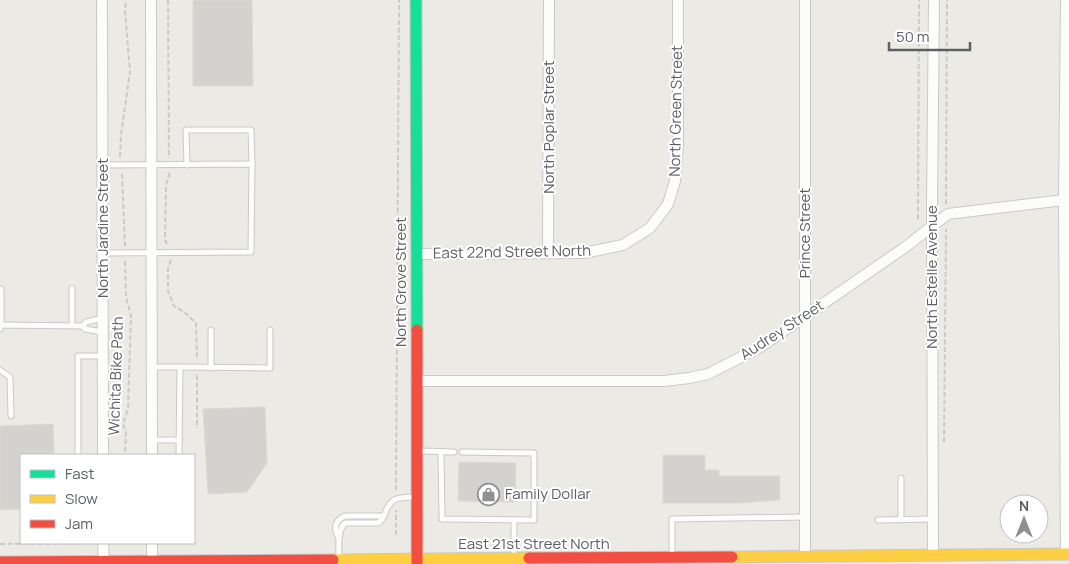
<svg xmlns="http://www.w3.org/2000/svg" width="1069" height="564" viewBox="0 0 1069 564" font-family="Manrope,sans-serif">
	<style>
		.building { fill: #d4d2cf; stroke: #dcd9d4 }
		.lines { fill: none; stroke-linecap: round; stroke-linejoin: round }
		.lane-casing { stroke: #c8c9c8; stroke-width: 7 }
		.street-casing { stroke: #c8c9c8; stroke-width: 12 }
		.fast-casing { stroke: #c8c8c8; stroke-width: 13 }
		.slow-casing { stroke: #c8c8c8; stroke-width: 13 }
		.jam-casing { stroke: #c8c8c8; stroke-width: 13 }
		.path { stroke: #c5ccc8; stroke-width: 2; stroke-dasharray: 5 2.5; stroke-linecap: butt }
		.lane { stroke: #fcfcfb; stroke-width: 5 }
		.street { stroke: #fcfcfb; stroke-width: 10 }
		.fast { stroke: #16e098; stroke-width: 11 }
		.slow { stroke: #ffcf43; stroke-width: 11 }
		.jam { stroke: #f24e42; stroke-width: 11 }
		.labels { text-anchor: middle; stroke-width: 4; stroke-linejoin: round; paint-order: stroke }
		.street-label { font-size: 15px; fill: #5b6064; stroke: #fff }
		.poi-label { font-size: 15px; fill: #5b6064; stroke: #fff; text-anchor: start }
	</style>
	<rect width="100%" height="100%" fill="#eceae5"/>
	<g class="building">
		<polygon points="193,0 252,0 253,86 193,86"/>
		<polygon points="265,407 267,463 247,492 208,494 203,409"/>
		<polygon points="53,424 54,455 21,455 21,509 0,510 0,426"/>
		<polygon points="663,455 705,455 705,470 719,470 719,476 780,476 780,500 738,503 663,503"/>
		<polygon points="459,462 516,463 515,502 458,501"/>
	</g>
	<g class="lines">
		<defs>
			<g id="lane">
				<polyline points="187,165 186,130 251,130 252,164"/>
				<polyline points="103,253 251,252 252,164 103,165"/>
				<polyline points="72,288 72,325"/>
				<polyline points="1,325 1,289"/>
				<polyline points="83,326 85,329 103,332"/>
				<polyline points="0,329 1,325 83,326 86,322 103,318"/>
				<polyline points="151,367 180,367 179,455"/>
				<polyline points="180,367 270,368 270,330"/>
				<polyline points="211,368 211,330"/>
				<polyline points="0,370 10,377 11,416"/>
				<polyline points="152,440 179,440"/>
				<polyline points="420,451 454,452"/>
				<polyline points="441,452 442,519 534,520 534,453 462,452"/>
				<polyline points="78,455 78,356 103,356"/>
				<polyline points="901,478 901,520"/>
				<polyline points="514,520 514,557"/>
				<polyline points="878,520 933,519"/>
				<path d="M339,538C333,529 335,519 346,516H384"/>
				<polyline points="672,554 672,519 805,517"/>
				<path d="M339,559C339,548 337,530 345,523H378C383,520 383,517 385,513C392,496 398,498 415,497"/>
			</g>
			<g id="street">
				<polyline points="102,0 103,455"/>
				<polyline points="151,0 152,455"/>
				<polyline points="1066,0 1064,200 1066,554"/>
				<polyline points="548,253 549,0"/>
				<polyline points="416,254 584,253 623,245 650,228 668,204 675,181 678,145 678,0"/>
				<polyline points="416,381 664,381 689,378 708,374 759,348 904,248 948,214 1064,200"/>
				<polyline points="103,543 104,561"/>
				<polyline points="152,543 152,561"/>
				<polyline points="933,555 932,205 934,0"/>
				<polyline points="805,556 805,0"/>
			</g>
			<polyline id="fast" points="416,0 417,330"/>
			<g id="slow">
				<polyline points="732,557 1069,554"/>
				<polyline points="333,560 529,558"/>
			</g>
			<g id="jam">
				<polyline points="417,330 417,564"/>
				<polyline points="529,558 732,557"/>
				<polyline points="0,562 333,560"/>
			</g>
		</defs>
		<use href="#lane" class="lane-casing"/>
		<use href="#street" class="street-casing"/>
		<use href="#fast" class="fast-casing"/>
		<use href="#slow" class="slow-casing"/>
		<use href="#jam" class="jam-casing"/>
		<g class="path">
			<polyline points="168,0 169,158"/>
			<polyline points="120,157 121,135 130,72 125,11 126,0"/>
			<polyline points="122,174 125,246"/>
			<polyline points="946,204 947,0"/>
			<polyline points="918,219 919,0"/>
			<polyline points="167,244 165,240 166,185 170,172"/>
			<polyline points="171,260 168,268 168,291 174,306 184,312 196,323 197,360"/>
			<polyline points="125,261 126,297 131,316 128,409 123,424 126,433 125,455"/>
			<polyline points="197,375 197,428"/>
			<polyline points="944,442 946,229"/>
			<polyline points="396,490 399,0"/>
			<polyline points="396,535 396,510"/>
			<polyline points="0,544 92,543"/>
		</g>
		<use href="#lane" class="lane"/>
		<use href="#street" class="street"/>
		<use href="#fast" class="fast"/>
		<use href="#slow" class="slow"/>
		<use href="#jam" class="jam"/>
	</g>
	<defs>
		<symbol id="shop-ring" viewBox="-11 -11 22 22"><circle r="9.5" fill="#fff" stroke="#8e9091" stroke-width="1.5"/><path d="M-5-2.5h2.3a2.7 3.5 0 0 1 5.4 0H5L5.5 6h-11ZM-1.5-2.5h3a1.5 2.3 0 0 0-3 0Z" fill="#8e9091"/></symbol>
	</defs>
	<g fill-rule="evenodd">
		<use href="#shop-ring" x="476" y="482" width="25" height="25"/>
	</g>
	<g class="labels">
		<g class="street-label">
			<text transform="translate(676 111) rotate(-89)" y="5">North Green Street</text>
			<text transform="translate(549 127) rotate(-90)" y="5">North Poplar Street</text>
			<text transform="translate(103 228) rotate(-90)" y="5">North Jardine Street</text>
			<text transform="translate(805 233) rotate(-90)" y="5">Prince Street</text>
			<text transform="translate(512 252) rotate(-1)" y="5">East 22nd Street North</text>
			<text transform="translate(932 277) rotate(-90)" y="5">North Estelle Avenue</text>
			<text transform="translate(401 282) rotate(-90)" y="5">North Grove Street</text>
			<text transform="translate(782 330) rotate(-33)" y="5">Audrey Street</text>
			<text transform="translate(116 376) rotate(-88)" y="5">Wichita Bike Path</text>
			<text x="534" y="549">East 21st Street North</text>
		</g>
		<g class="poi-label">
			<text x="505" y="499">Family Dollar</text>
		</g>
	</g>
	<rect x="20" y="454" width="175" height="90" fill="#ffffff" stroke="#bdbfc1"/>
	<rect x="30" y="470" width="25" height="8" fill="#16e098" stroke="#bdbfc1"/>
	<text x="65" y="479" font-size="15" fill="#5b6064">Fast</text>
	<rect x="30" y="495" width="25" height="8" fill="#ffcf43" stroke="#bdbfc1"/>
	<text x="65" y="504" font-size="15" fill="#5b6064">Slow</text>
	<rect x="30" y="520" width="25" height="8" fill="#f24e42" stroke="#bdbfc1"/>
	<text x="65" y="529" font-size="15" fill="#5b6064">Jam</text>
	<g transform="translate(1024 519)"><circle r="24" fill="#ffffff" stroke="#bdbfc1"/>
	<path d="M0-4L9 19L0 12L-9 19Z" fill="#8e9091"/>
	<text y="-8" font-size="14" font-weight="bold" text-anchor="middle" fill="#5b6064">N</text>
	</g>
	<path d="M889 42v8h81v-8" fill="none" stroke="#5b6064" stroke-width="2.5"/>
	<text x="896" y="42" font-size="15" fill="#5b6064" stroke="#ffffff" stroke-width="4" paint-order="stroke">50 m</text>
</svg>
